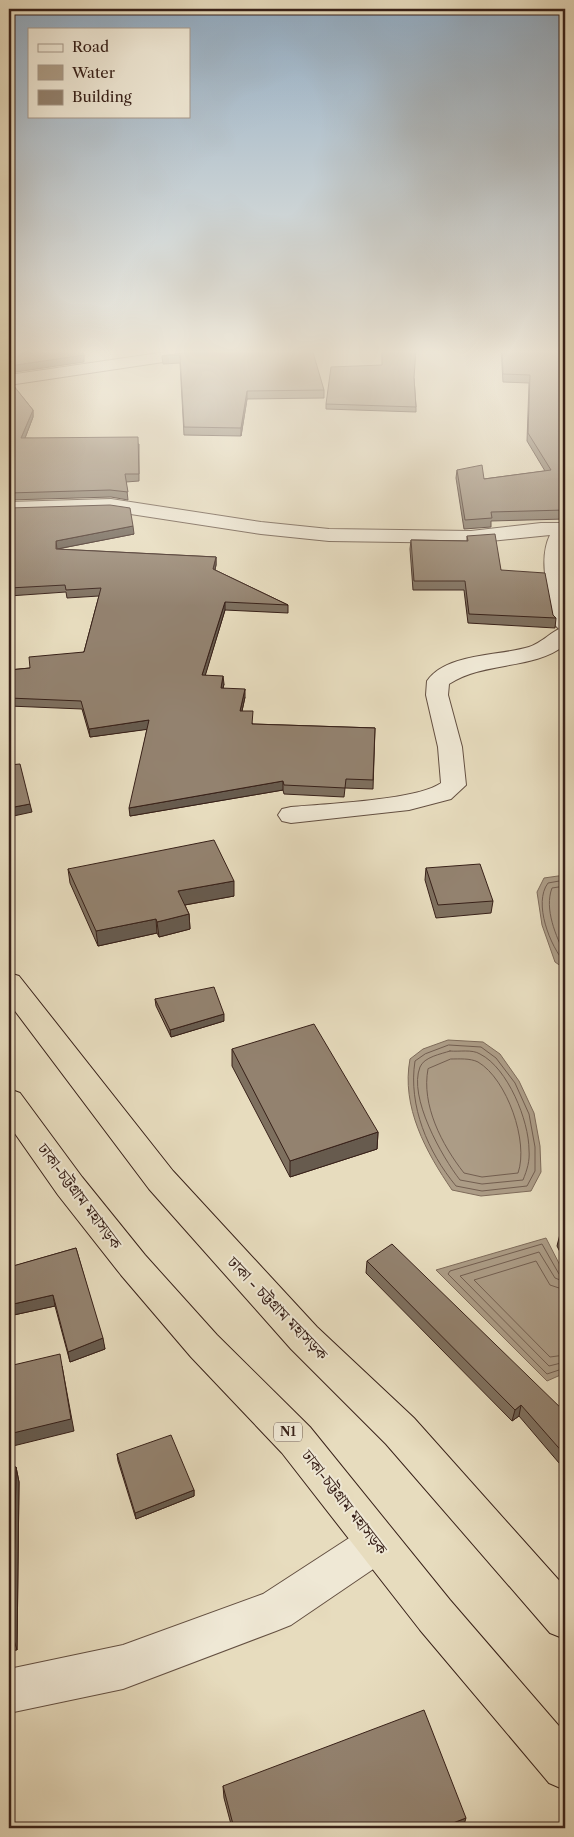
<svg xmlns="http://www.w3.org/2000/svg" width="574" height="1837" viewBox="0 0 574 1837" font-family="'Libre Caslon Text','Noto Serif Bengali',serif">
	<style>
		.water { fill: #ac9c86; stroke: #7e6b5a }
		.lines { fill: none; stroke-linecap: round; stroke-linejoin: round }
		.shore { stroke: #725e50; stroke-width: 1 }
		.minor-casing { stroke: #645042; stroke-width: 2 }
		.highway-casing { stroke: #382119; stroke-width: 2 }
		.minor { fill: #efe8d5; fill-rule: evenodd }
		.highway { fill: #e7dcbe; fill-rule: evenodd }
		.wall { fill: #7e705f; stroke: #382119 }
		.shaded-wall { fill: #675b4e; stroke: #382119 }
		.building { fill: #93826f; stroke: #382119 }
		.labels { text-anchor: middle; stroke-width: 4; stroke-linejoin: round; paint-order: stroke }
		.shield { fill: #efe8d5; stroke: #6f5d51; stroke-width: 1 }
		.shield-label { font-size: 12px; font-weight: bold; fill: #382119 }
		.near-street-label { font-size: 16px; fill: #382119; stroke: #efe8d5 }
	</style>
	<rect width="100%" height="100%" fill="#e7dcbe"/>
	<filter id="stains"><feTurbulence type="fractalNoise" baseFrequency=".004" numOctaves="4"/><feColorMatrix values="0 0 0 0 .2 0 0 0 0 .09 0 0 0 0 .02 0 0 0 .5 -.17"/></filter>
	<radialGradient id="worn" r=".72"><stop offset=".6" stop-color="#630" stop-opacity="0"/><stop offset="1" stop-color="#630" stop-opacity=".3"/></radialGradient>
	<g class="water">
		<polygon points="565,875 565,969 555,962 542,925 537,892 544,878"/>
		<path d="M448,1040L483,1042L500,1054L519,1081L534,1113L540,1146L541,1172L531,1191L481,1196L452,1190C426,1152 401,1107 410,1059L423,1049Z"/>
		<polygon points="546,1238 565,1275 565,1373 547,1381 436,1270"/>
	</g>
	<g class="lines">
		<g class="shore">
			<path d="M565,880L548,883C533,903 550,946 565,963"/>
			<path d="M565,886L552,888C544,909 556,936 565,955"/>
			<path d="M449,1045L481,1047L496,1058L515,1083L529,1114L535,1147V1171L527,1186L482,1191L456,1186C428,1152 408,1106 415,1061L425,1054Z"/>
			<path d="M450,1051C459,1052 472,1049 480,1054C508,1068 529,1121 529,1150C530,1161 527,1170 523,1180L482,1184L460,1180C442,1157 408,1097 420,1067C424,1057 441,1054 450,1051Z"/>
			<path d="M451,1059C459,1059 470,1058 478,1062C507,1079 529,1142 518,1173L482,1177L464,1173C442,1145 421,1105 428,1069Z"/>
			<polyline points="565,1276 559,1274 542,1244 450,1271 448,1274 547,1374 565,1368"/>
			<polyline points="565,1282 555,1278 539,1252 460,1276 549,1366 565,1362"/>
			<polyline points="565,1290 550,1285 536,1261 474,1280 550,1357 565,1355"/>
		</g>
		<defs>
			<g id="minor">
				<polygon points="186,349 225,349 217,354 9,385 9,375"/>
				<path d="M111,499L261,522L329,529L471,531L541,523H565V645C534,670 484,661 449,684L448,695L462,747L466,785L451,799L409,810L291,823L282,821L278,815L282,809L291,807C324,804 418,800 441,783L438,747L426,695L427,681C446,653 500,656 529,647C541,643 549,634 559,629L554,624C550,596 537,562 550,535L471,543L329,541L261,534L111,511L9,514V502Z"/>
				<polygon points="377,1523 391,1529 397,1543 391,1557 291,1625 276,1631 123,1689 9,1713 9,1669 123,1645 263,1594 363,1529"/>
			</g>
			<g id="highway">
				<polygon points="9,973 19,976 173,1171 317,1327 414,1418 565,1587 565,1639 550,1633 386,1444 291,1349 149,1189 9,1003"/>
				<polygon points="9,1089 20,1093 82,1177 145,1255 217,1335 310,1427 450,1600 565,1733 565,1790 549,1783 420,1630 282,1453 191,1357 121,1275 58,1195 9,1125"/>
			</g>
		</defs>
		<use href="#minor" class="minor-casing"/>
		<use href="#highway" class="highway-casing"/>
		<use href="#minor" class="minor"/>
		<use href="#highway" class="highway"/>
	</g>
	<g class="wall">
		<polygon points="212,349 324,390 324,398 247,399 241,436 184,435 180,363 163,364 162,356"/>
		<polygon points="501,349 565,349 565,519 491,521 491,527 464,529 456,478 457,470 484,479 545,471 527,441 529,383 503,382"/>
		<polygon points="414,378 416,407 416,412 326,409 326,404"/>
		<polygon points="9,380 33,410 33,417 25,438 139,444 139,481 126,482 128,500 111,497 9,500 9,503"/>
		<polygon points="9,508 134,534 57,549 216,557 216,565 215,570 288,605 288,613 225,610 205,675 224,684 223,688 245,697 242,711 253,724 375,728 373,789 345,788 344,797 284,794 283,790 130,816 147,729 90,737 82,709 9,706 9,670 30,668 84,652 99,596 67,598 66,592 9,596"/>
		<polygon points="467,536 501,570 553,615 556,618 555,628 468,623 464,590 413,590 410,549 411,540 467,541"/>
		<polygon points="426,868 493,901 491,913 436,918 425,880"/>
		<polygon points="68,869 234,896 185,905 189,914 190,929 159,937 157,933 98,946 70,883"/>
		<polygon points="155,999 224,1021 171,1037 156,1006"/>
		<polygon points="232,1049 378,1132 377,1149 290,1177 232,1066"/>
		<polygon points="565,1232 565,1262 557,1246 560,1234"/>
		<polygon points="9,1236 14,1266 76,1248 105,1349 70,1362 55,1306 9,1316"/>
		<polygon points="367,1261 565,1412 565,1470 519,1416 512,1421 366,1273"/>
		<polygon points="117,1454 194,1490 194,1496 136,1519 118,1461"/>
		<polygon points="16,1467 19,1482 17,1650 9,1651 9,1468"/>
		<polygon points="223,1786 463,1828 232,1828 224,1798"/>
	</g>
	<g class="shaded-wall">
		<polygon points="151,349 173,349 152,352"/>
		<polygon points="84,355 84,362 9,373 9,366"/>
		<polygon points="247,391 247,399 241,436 241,428"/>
		<polygon points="33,410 33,417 22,446 21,438"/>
		<polygon points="133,526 134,534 57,549 56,541"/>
		<polygon points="216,557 216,565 213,577 213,569"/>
		<polygon points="225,602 225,610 203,683 202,675"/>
		<polygon points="223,676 224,684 221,696 221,688"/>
		<polygon points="245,689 245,697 240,720 240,711"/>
		<polygon points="149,720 150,729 90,737 89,729"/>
		<polygon points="283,781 283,790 130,816 129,808"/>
		<polygon points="30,804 32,812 9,817 9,808"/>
		<polygon points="234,881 234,896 179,906 178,891"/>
		<polygon points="189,914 190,929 159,937 157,922"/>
		<polygon points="156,919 157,933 98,946 96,931"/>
		<polygon points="224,1014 224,1021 171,1037 170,1030"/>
		<polygon points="378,1132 377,1149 290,1177 290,1161"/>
		<polygon points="53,1295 55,1306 9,1316 9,1305"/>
		<polygon points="103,1338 105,1349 70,1362 68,1352"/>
		<polygon points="62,1366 74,1431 9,1447 9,1434"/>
		<polygon points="521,1405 519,1416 512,1421 515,1410"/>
		<polygon points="16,1467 19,1482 17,1650 13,1637"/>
		<polygon points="194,1490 194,1496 136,1519 135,1513"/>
		<polygon points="466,1818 463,1828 440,1828"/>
	</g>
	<g class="building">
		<polygon points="9,349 82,349 84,355 9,366"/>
		<polygon points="212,349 312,349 324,390 247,391 241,428 184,427 180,355 162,356"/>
		<polygon points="382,349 416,349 414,378 416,407 326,404 331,367 382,365"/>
		<polygon points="502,349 565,349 565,510 491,512 492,518 465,520 457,470 482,465 484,479 551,470 528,433 530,375 503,374"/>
		<polygon points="9,380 33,410 21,438 138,437 139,474 125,474 128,492 110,490 9,493"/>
		<polygon points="110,505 130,508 133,526 56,541 56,549 216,557 213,569 288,605 225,602 202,675 223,676 221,688 245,689 240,711 253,711 252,724 375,728 373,780 346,779 345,788 284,785 283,781 129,808 149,720 89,729 81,701 9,698 9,670 30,668 29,657 84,652 101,588 66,590 65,585 9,588 9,508"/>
		<polygon points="495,534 501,570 545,573 553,615 556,618 469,614 465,581 414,581 411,540 468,541 467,536"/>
		<polygon points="20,764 30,804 9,808 9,765"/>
		<polygon points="214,840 234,881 178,891 189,914 157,922 156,919 96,931 68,869"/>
		<polygon points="480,864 493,901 438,905 426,868"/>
		<polygon points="214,987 224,1014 170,1030 155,999"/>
		<polygon points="314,1024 378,1132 290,1161 232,1049"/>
		<polygon points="565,1232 565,1244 560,1234"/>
		<polygon points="9,1240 13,1266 76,1248 103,1338 68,1352 53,1295 9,1305"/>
		<polygon points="392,1244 565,1412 565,1455 521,1405 515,1410 367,1261"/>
		<polygon points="60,1354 71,1419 9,1434 9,1366"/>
		<polygon points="171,1435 194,1490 135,1513 117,1454"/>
		<polygon points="16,1467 13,1637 9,1637 9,1468"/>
		<polygon points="424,1710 466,1818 440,1828 234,1828 223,1786"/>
	</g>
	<linearGradient id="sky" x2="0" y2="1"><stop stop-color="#90aac1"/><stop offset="0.58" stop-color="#f4efe2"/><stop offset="1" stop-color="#f4efe2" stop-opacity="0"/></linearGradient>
	<rect width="574" height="606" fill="url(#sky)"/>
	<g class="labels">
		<rect class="shield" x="274" y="1422.5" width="28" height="19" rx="4"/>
		<g class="shield-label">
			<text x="288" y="1436">N1</text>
		</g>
		<g class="near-street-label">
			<text transform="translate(80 1196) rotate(53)" y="6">ঢাকা-চট্টগ্রাম মহাসড়ক</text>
			<text transform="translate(278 1308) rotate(46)" y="6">ঢাকা - চট্টগ্রাম মহাসড়ক</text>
			<text transform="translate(345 1502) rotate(52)" y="6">ঢাকা-চট্টগ্রাম মহাসড়ক</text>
		</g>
	</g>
	<rect width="574" height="1837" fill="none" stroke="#e7dcbe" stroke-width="30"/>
	<rect x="10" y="10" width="554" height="1817" fill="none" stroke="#382119" stroke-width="2.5"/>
	<rect x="15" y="15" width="544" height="1807" fill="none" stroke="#382119"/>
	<rect x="28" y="28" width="162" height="90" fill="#efe8d5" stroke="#a6988a"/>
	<rect x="38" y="44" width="25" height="8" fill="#efe8d5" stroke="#a6988a"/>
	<text x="72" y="52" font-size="15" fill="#382119">Road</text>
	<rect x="38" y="65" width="25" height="15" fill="#ac9c86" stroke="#a6988a"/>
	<text x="72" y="78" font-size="15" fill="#382119">Water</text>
	<rect x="38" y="90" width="25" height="15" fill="#93826f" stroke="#a6988a"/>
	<text x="72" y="102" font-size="15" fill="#382119">Building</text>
	<rect width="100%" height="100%" filter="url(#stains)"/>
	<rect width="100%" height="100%" fill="url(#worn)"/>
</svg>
